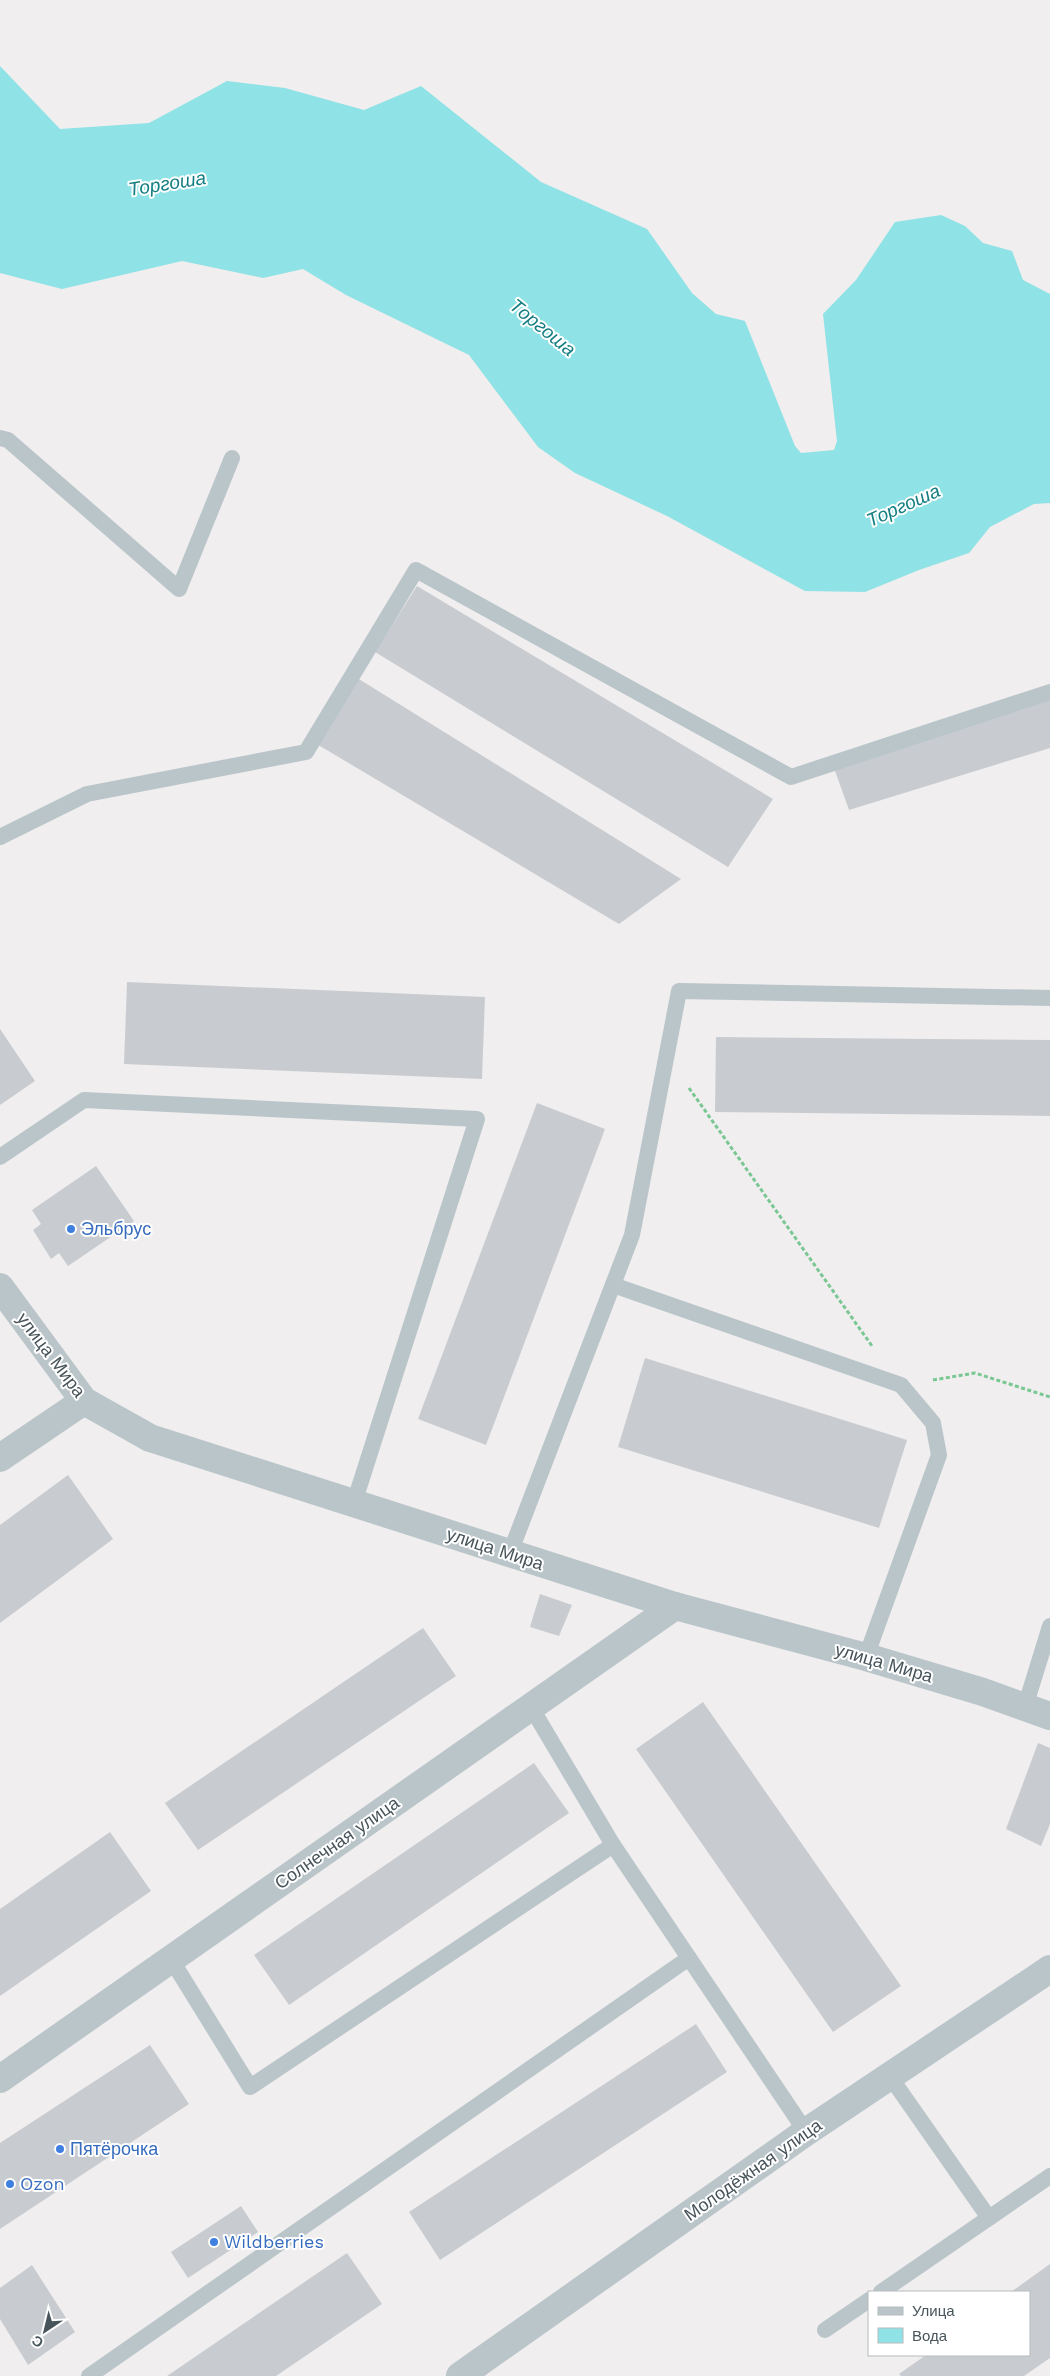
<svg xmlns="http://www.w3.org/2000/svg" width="1050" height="2376" viewBox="0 0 1050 2376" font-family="'Work Sans',sans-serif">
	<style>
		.water { fill: #8fe2e5 }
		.building { fill: #c8ccd0 }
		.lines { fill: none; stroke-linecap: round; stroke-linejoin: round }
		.path { stroke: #79c793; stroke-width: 3; stroke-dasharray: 4 2.5; stroke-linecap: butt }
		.service { stroke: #bac5ca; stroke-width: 16 }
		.minor { stroke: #bac5ca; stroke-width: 28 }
		.tertiary { stroke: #bac5ca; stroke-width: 28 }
		.shop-dot { fill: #3f7fe0; stroke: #fff; stroke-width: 2 }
		.labels { text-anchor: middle; stroke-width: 4; stroke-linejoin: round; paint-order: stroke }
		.shop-label { font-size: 18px; fill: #366cbe; stroke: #fff; text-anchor: start }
		.street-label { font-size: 18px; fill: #47545a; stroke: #fff }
		.water-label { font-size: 19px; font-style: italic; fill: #157e82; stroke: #fff }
	</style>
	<rect width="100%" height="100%" fill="#f0eeee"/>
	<polygon class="water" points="0,66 60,129 149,123 227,81 285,88 364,110 421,86 541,182 647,229 692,293 716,314 745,321 795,446 801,453 834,450 837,441 823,314 856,280 895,222 941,215 965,226 983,243 1012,251 1023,280 1050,294 1050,503 1034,504 990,527 969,553 919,570 865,592 805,591 667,516 575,473 538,447 469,355 346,295 303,269 263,278 182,261 62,289 0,273"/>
	<g class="building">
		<polygon points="417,586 773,799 728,867 375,652"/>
		<polygon points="354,676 681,879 619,924 315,743"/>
		<polygon points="1050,699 1050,748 849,810 834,768"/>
		<polygon points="127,982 485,997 482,1079 124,1064"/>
		<polygon points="0,1029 35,1081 0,1105"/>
		<polygon points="716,1037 1050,1040 1050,1116 715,1112"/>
		<polygon points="537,1103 605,1129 486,1445 418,1419"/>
		<polygon points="96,1166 134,1221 68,1266 59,1253 51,1259 33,1230 41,1224 32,1210"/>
		<polygon points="645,1358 907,1440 879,1528 618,1447"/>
		<polygon points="68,1475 113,1539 0,1623 0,1525"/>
		<polygon points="540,1594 572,1605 559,1636 530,1627"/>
		<polygon points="423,1628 456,1676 198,1850 165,1803"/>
		<polygon points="703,1702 901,1986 833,2032 636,1749"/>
		<polygon points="1038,1743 1050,1748 1050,1824 1041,1846 1006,1829"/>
		<polygon points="534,1763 569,1813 289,2005 254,1955"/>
		<polygon points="110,1832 151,1891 0,1996 0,1909"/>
		<polygon points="696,2024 727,2072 440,2260 409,2212"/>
		<polygon points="150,2045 189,2104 0,2229 0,2143"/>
		<polygon points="241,2206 258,2232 188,2278 171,2252"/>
		<polygon points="347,2253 382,2304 276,2376 167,2376"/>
		<polygon points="1050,2264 1050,2358 1024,2376 901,2376 899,2374 926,2355 1029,2355 1029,2292 1011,2292"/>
		<polygon points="32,2265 75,2332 28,2365 0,2319 0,2288"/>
	</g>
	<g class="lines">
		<g class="path">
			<polyline points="689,1088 872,1346"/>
			<polyline points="933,1380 975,1373 1050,1397"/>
		</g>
		<g class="service">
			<polyline points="0,438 8,440 179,589 232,458"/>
			<polyline points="0,837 87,794 306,752 416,570 791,777 1050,692"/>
			<polyline points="0,1157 84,1100 477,1119 354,1503"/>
			<polyline points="613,1285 901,1385 933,1423 939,1455 866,1657"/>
			<polyline points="510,1553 632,1235 679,991 1050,998"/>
			<polyline points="531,1707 613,1845 806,2132"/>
			<polyline points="1025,1707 1050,1626"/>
			<polyline points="171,1959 250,2087 613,1845"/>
			<polyline points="889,2075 989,2218"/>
			<polyline points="881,2292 1050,2176"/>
			<polyline points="825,2330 869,2300"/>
			<polyline points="89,2376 689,1958"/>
		</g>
		<g class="minor">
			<polyline points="0,1458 84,1401"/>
			<polyline points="0,2079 675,1606"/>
			<polyline points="460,2376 806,2132 1050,1969"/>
		</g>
		<polyline class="tertiary" points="0,1287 84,1401 150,1438 675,1606 866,1657 983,1692 1050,1716"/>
	</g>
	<g class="shop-dot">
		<circle cx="71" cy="1229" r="5"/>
		<circle cx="60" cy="2149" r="5"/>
		<circle cx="10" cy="2184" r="5"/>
		<circle cx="214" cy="2242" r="5"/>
	</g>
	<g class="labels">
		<g class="shop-label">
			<text x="81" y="1235">Эльбрус</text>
			<text x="70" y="2155">Пятёрочка</text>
			<text x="20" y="2190">Ozon</text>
			<text x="224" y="2248">Wildberries</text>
		</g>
		<g class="street-label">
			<text transform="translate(51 1355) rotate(53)" y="6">улица Мира</text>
			<text transform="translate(495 1549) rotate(18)" y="6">улица Мира</text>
			<text transform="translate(884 1663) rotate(16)" y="6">улица Мира</text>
			<text transform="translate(337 1843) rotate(-35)" y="6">Солнечная улица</text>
			<text transform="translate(753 2170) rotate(-35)" y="6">Молодёжная улица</text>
		</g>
		<g class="water-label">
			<text transform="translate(167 183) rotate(-9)" y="7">Торгоша</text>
			<text transform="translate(543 327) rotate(39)" y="7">Торгоша</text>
			<text transform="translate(903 505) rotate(-24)" y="7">Торгоша</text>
		</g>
	</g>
	<rect x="868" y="2291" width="162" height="65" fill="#ffffff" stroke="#b5bbbd"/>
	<rect x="878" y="2307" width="25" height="8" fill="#bac5ca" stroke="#b5bbbd"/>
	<text x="912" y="2316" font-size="15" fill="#47545a">Улица</text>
	<rect x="878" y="2328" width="25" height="15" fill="#8fe2e5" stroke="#b5bbbd"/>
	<text x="912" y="2341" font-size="15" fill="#47545a">Вода</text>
	<g transform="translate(45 2331) rotate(215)" stroke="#ffffff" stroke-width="4" paint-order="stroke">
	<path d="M0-4L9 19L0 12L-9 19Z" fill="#47545a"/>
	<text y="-8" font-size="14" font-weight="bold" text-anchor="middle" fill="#47545a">С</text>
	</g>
</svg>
